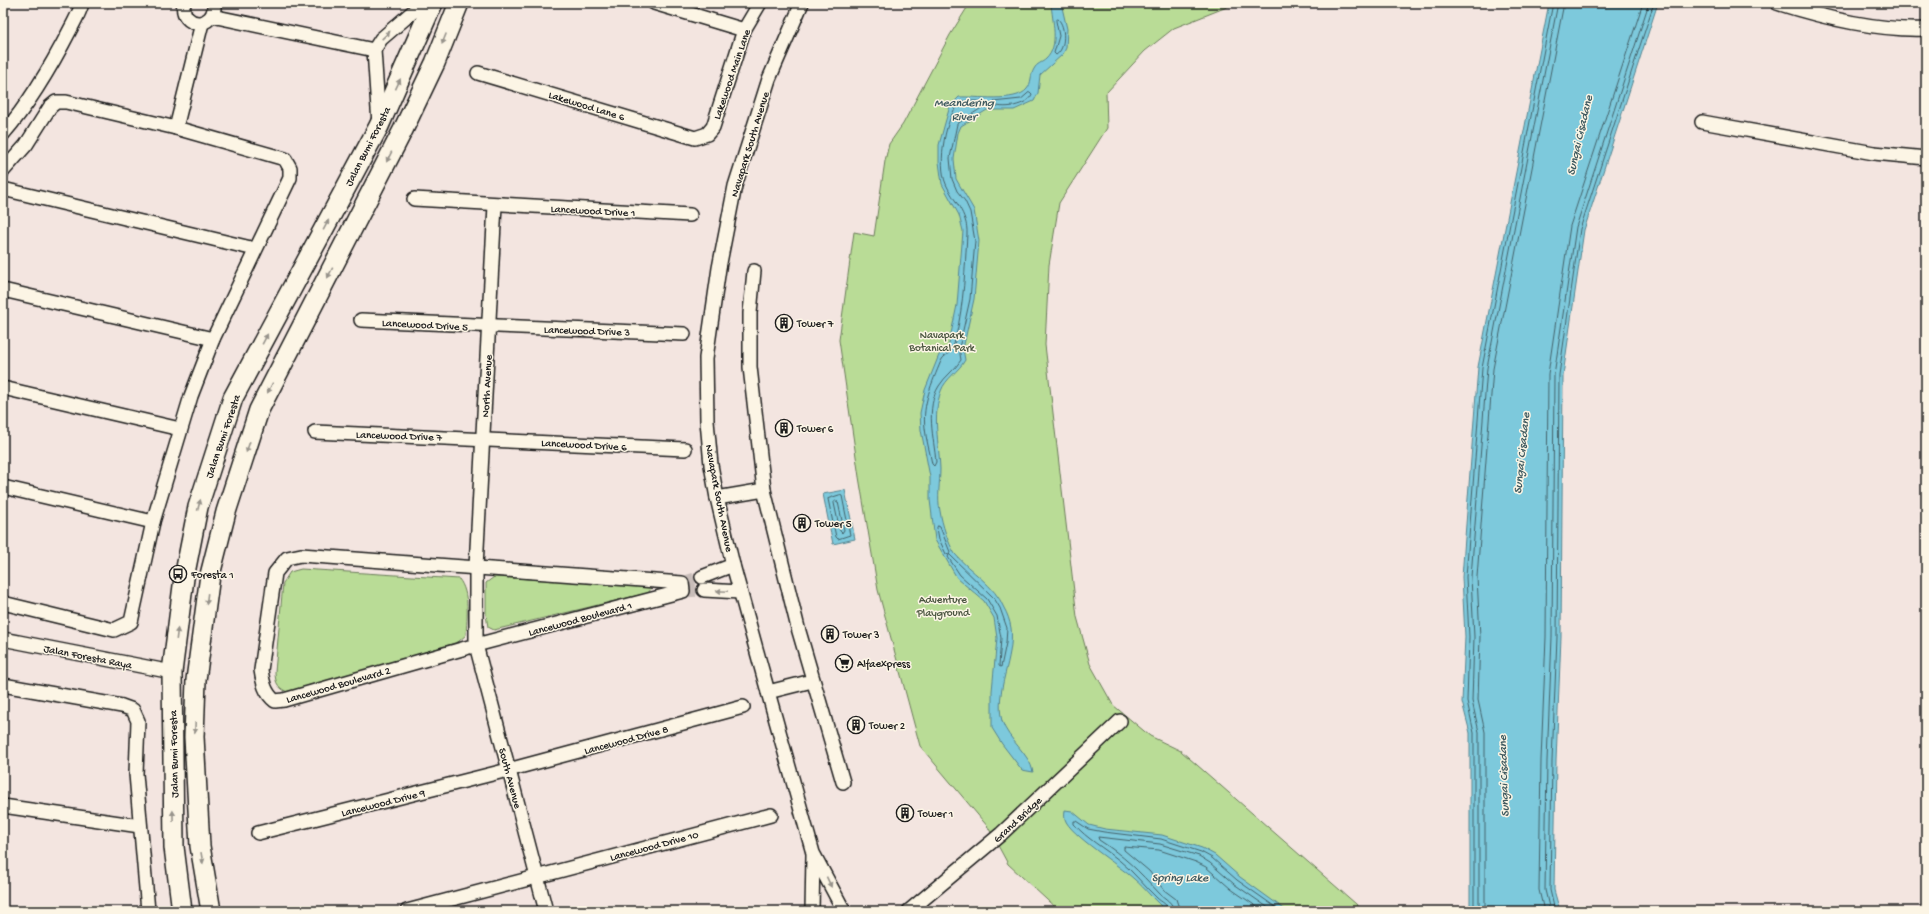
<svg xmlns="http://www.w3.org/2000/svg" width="1929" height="914" viewBox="0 0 1929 914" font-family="'Gochi Hand',sans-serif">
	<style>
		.green { fill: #b9dc96; stroke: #6a7c59 }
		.water { fill: #7dc9dc; stroke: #56848f }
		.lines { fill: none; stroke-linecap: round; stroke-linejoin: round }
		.shore { stroke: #436169; stroke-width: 1 }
		.minor-tunnel { stroke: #c8bdb9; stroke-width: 13; stroke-dasharray: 13 6; stroke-linecap: butt }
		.minor-casing { stroke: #1c1c1c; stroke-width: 16 }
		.secondary-casing { stroke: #1c1c1c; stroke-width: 22 }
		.minor { stroke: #fcf5e5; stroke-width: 13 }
		.secondary { stroke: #fcf5e5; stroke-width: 19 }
		.oneway { fill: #97938b }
		.labels { text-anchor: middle; stroke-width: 3; stroke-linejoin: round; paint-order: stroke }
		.street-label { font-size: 11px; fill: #1c1c1c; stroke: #fcf5e5 }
		.poi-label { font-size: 11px; fill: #1c1c1c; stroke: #fcf5e5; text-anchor: start }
		.park-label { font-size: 11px; fill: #4b5641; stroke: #fcf5e5 }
		.water-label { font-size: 12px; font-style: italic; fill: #3e595f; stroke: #fcf5e5 }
	</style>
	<rect width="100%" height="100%" fill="#f3e5e0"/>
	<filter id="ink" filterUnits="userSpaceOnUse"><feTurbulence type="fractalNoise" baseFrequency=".025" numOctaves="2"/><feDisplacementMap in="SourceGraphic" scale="8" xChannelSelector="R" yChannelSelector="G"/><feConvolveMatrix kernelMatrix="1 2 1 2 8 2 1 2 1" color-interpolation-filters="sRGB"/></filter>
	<g filter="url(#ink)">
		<g class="green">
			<polygon points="970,3 1237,3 1174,28 1145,51 1106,93 1107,128 1059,203 1049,265 1045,345 1077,617 1090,664 1113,705 1150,736 1181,751 1364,911 1059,911 1008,864 988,827 920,746 878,590 859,477 839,340 854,232 874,236 885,161 889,144 903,124 950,35"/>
			<path d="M301,569L459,579C470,593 467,617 466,635L458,642L290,693C279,689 275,684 275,672L283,583L290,572Z"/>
			<polygon points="494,577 648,585 651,589 648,593 494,630 488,627 486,615 486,583"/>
		</g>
		<g class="water">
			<path d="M1051,3H1061L1067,29L1066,48L1063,54L1040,75L1038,93L1034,101L1014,110H987L961,126L958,133L954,159L956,179L974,210L979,241L974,299L963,349L965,360C959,371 945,379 941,391C932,417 939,442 940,469C940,483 937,497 940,511C942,524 948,543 955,554C970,572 995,585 1004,608C1007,613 1010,621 1011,628C1015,658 994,691 1002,721C1008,740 1030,754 1033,772L1022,770L1002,744L992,728V691L997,638L994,618L984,601L957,578L935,540L930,500V477L921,430L920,413L925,390L939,355L948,348L957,305L963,231L959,215L942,184L939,162V145L945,123L950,106L959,97C975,96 1016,103 1027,89C1032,83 1030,75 1034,69C1037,63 1042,63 1046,59C1060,46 1052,20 1051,3Z"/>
			<polygon points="1549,3 1658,3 1584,230 1563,375 1561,637 1556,761 1554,890 1560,911 1470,911 1470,733 1462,702 1465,637 1462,577 1478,367"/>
			<polygon points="845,490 855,539 833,544 823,494"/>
			<path d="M1065,810L1072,811L1089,825L1105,829L1162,835L1202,848L1215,855L1240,877L1287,911H1167C1154,901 1146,889 1134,879C1120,866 1069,834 1065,819C1064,816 1065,812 1065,810Z"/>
		</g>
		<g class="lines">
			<g class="shore">
				<path d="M1058,19C1066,26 1066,49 1056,55L1054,53L1059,36L1056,21Z"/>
				<path d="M1030,92L1032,94C1028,106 1002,110 992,104L993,102L1021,99Z"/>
				<path d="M961,101H980L986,105L957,124L950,158L952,179L957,191L965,201L970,212L975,241L970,299L959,348L961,360C955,370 945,376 939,386C925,408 934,438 936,462L934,466L932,464C930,452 926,440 925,428C922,404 932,383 941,361C943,356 948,355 951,350C954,347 955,340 956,336C964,303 965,268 967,234C968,214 953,200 946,184C937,164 945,115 961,101Z"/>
				<polygon points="840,495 842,496 850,535 838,539 836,537 828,499"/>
				<polygon points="836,501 838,502 844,530 842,533 840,531 834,503"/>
				<polygon points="938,526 940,527 950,552 949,554 994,598 1000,608 1007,628 1006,643 1001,667 999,666 1001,638 997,616 987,599 960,575 948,557 949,555 946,554 939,539 937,528"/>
				<path d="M1169,911C1168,904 1161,902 1157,898C1144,886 1134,872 1120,861C1104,848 1087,839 1074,824V821H1076L1088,829L1104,832L1161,839L1201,852L1212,858L1237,880L1281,911"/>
				<path d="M1174,911C1173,902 1165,899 1159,893C1139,871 1124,856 1099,840L1098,837L1160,844L1199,856L1210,863L1234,884L1273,911"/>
				<polyline points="1180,911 1176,899 1164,890 1149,871 1124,850 1124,847 1159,850 1196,862 1206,867 1231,889 1263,911"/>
				<polyline points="1474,911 1474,733 1467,701 1469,637 1466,577 1482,368 1553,3"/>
				<polyline points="1479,911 1479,732 1472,701 1474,637 1471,577 1487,368 1558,3"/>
				<polyline points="1485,911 1485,732 1478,700 1480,637 1477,577 1493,369 1564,3"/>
				<polyline points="1544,911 1539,890 1541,760 1546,637 1548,374 1570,226 1643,3"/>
				<polyline points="1550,911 1545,890 1547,761 1552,637 1554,375 1576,227 1649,3"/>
				<polyline points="1555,911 1550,890 1552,761 1557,637 1559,375 1580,229 1654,3"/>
			</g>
			<g class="minor-tunnel">
				<polyline points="682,583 702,577"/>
				<polyline points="683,591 704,590"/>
			</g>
			<defs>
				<g id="minor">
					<path d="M184,3C179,29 217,30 214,3"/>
					<polyline points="654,3 744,30"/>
					<polyline points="802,3 769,79 735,186 719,268 706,358 707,421 711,465 717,498 733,565 768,692 813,853 844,911"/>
					<path d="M1777,3C1824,18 1876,31 1926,29"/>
					<polyline points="212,16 374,50"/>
					<polyline points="478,73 695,138 707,134 713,127 744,30 760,3"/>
					<polyline points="1702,122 1874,153 1926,158"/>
					<polyline points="379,124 374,50 381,39 423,3"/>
					<polyline points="176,128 202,23"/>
					<path d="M3,134C30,103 52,65 71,28C75,20 80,12 82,3"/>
					<polyline points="3,171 26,145 50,107 56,102 66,102 176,128 285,159 290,168 290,178 213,339 191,396 153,522 131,622 114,630 3,603"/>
					<polyline points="3,189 255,249"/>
					<polyline points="414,199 690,215"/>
					<polyline points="495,205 476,567 476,645 546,911"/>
					<polyline points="754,271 750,313 750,367 764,490 798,628 843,782"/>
					<polyline points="3,290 213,339"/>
					<polyline points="361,320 684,334"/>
					<polyline points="3,388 180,429"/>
					<polyline points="315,432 685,449"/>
					<polyline points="3,487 153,522"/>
					<polyline points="717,498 764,490"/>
					<path d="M301,555L682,583L683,591L476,645L284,700L275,701C265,693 263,683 261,670L275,573L287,558Z"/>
					<polyline points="702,577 733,565"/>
					<polyline points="704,590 740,592"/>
					<polyline points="3,639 172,672"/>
					<polyline points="3,685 122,706 133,710 138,721 136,774 148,911"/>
					<polyline points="768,692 812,681"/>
					<polyline points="3,806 140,826"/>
					<polyline points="258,833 508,770 743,707"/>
					<polyline points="407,911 771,815"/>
					<polyline points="812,911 813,855"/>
					<polyline points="909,911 1001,834 1120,721"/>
				</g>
				<g id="secondary">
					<polyline points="182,911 174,847 172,672 184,578 198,507 233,398 379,126 433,3"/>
					<polyline points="211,911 200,846 194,737 196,680 210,575 226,512 259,410 403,130 435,63 459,3"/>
				</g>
			</defs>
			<use href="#minor" class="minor-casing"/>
			<use href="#secondary" class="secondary-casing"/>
			<use href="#minor" class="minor"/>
			<use href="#secondary" class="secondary"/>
		</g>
		<defs><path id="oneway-solid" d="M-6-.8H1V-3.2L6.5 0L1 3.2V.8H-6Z"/></defs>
		<g class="oneway">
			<use href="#oneway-solid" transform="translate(386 35) rotate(-44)"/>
			<use href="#oneway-solid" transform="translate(444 39) rotate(112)"/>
			<use href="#oneway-solid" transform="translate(398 84) rotate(-65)"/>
			<use href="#oneway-solid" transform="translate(389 157) rotate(117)"/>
			<use href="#oneway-solid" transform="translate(326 225) rotate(-62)"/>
			<use href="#oneway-solid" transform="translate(330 273) rotate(117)"/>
			<use href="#oneway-solid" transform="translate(265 339) rotate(-62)"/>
			<use href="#oneway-solid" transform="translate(270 388) rotate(117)"/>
			<use href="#oneway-solid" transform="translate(248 447) rotate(109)"/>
			<use href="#oneway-solid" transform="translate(199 505) rotate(-75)"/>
			<use href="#oneway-solid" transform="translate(722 591) rotate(-177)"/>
			<use href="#oneway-solid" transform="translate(207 599) rotate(97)"/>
			<use href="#oneway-solid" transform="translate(177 634) rotate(-83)"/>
			<use href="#oneway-solid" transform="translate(195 728) rotate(92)"/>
			<use href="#oneway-solid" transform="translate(173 816) rotate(-91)"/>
			<use href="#oneway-solid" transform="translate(202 858) rotate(80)"/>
			<use href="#oneway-solid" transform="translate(829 882) rotate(65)"/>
		</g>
	</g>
	<defs>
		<symbol id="building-ring" viewBox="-11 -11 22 22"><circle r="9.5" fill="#fcf5e5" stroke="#1c1c1c" stroke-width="1.5"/><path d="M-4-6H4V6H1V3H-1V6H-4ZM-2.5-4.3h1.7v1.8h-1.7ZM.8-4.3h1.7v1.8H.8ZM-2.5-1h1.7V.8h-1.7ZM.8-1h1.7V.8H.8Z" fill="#1c1c1c"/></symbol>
		<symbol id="bus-ring" viewBox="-11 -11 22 22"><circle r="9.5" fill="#fcf5e5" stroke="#1c1c1c" stroke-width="1.5"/><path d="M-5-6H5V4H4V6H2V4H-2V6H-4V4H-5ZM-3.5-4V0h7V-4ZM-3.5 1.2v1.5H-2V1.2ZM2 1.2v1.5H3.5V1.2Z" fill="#1c1c1c"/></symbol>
		<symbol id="supermarket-ring" viewBox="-11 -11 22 22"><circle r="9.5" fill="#fcf5e5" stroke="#1c1c1c" stroke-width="1.5"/><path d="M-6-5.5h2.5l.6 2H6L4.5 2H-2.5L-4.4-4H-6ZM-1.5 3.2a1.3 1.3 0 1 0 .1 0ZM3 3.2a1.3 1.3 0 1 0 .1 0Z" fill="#1c1c1c"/></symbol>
	</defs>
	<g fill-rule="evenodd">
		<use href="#building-ring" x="774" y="313" width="20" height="20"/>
		<use href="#building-ring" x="774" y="418" width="20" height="20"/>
		<use href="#building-ring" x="792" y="513" width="20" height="20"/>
		<use href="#bus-ring" x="168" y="564" width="20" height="20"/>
		<use href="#building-ring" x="820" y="624" width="20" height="20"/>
		<use href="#supermarket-ring" x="834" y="653" width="20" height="20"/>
		<use href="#building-ring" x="846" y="715" width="20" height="20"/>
		<use href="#building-ring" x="895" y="803" width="20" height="20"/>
	</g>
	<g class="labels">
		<g class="street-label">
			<text transform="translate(731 74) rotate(-71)" y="4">Lakewood Main Lane</text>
			<text transform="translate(587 105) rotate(17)" y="4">Lakewood Lane 6</text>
			<text transform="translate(749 144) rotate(-73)" y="4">Navapark South Avenue</text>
			<text transform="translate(367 146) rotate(-63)" y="4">Jalan Bumi Foresta</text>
			<text transform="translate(593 210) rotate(3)" y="4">Lancewood Drive 1</text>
			<text transform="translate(425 324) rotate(3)" y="4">Lancewood Drive 5</text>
			<text transform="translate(587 330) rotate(2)" y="4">Lancewood Drive 3</text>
			<text transform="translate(486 386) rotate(-87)" y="4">North Avenue</text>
			<text transform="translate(399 435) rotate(2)" y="4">Lancewood Drive 7</text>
			<text transform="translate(222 436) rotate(-71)" y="4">Jalan Bumi Foresta</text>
			<text transform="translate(584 444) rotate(3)" y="4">Lancewood Drive 6</text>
			<text transform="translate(720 498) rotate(79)" y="4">Navapark South Avenue</text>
			<text transform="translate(580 618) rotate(-15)" y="4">Lancewood Boulevard 1</text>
			<text transform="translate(88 656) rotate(11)" y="4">Jalan Foresta Raya</text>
			<text transform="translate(338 684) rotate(-16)" y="4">Lancewood Boulevard 2</text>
			<text transform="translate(626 739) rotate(-15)" y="4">Lancewood Drive 8</text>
			<text transform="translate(173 754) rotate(-91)" y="4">Jalan Bumi Foresta</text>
			<text transform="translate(511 778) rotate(75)" y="4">South Avenue</text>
			<text transform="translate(383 802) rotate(-14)" y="4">Lancewood Drive 9</text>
			<text transform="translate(1017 819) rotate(-43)" y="4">Grand Bridge</text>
			<text transform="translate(654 845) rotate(-15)" y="4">Lancewood Drive 10</text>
		</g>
		<g class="poi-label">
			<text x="797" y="327">Tower 7</text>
			<text x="797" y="432">Tower 6</text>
			<text x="815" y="527">Tower 5</text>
			<text x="191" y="578">Foresta 1</text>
			<text x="843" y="638">Tower 3</text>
			<text x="857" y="667">Alfaexpress</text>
			<text x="869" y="729">Tower 2</text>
			<text x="918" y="817">Tower 1</text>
		</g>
		<g class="park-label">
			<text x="942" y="338">Navapark<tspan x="942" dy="13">Botanical Park</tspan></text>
			<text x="943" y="603">Adventure<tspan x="943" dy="13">Playground</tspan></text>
		</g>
		<g class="water-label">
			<text x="964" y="106">Meandering<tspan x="964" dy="14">River</tspan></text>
			<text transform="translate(1579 135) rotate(-77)" y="4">Sungai Cisadane</text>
			<text transform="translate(1521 453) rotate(-84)" y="4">Sungai Cisadane</text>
			<text transform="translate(1503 776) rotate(-92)" y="4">Sungai Cisadane</text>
			<text x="1180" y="881">Spring Lake</text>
		</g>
	</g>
	<rect width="1929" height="914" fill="none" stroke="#fcf5e5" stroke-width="16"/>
	<rect x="8" y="8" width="1913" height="898" fill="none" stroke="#1c1c1c" stroke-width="1.5" filter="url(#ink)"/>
</svg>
